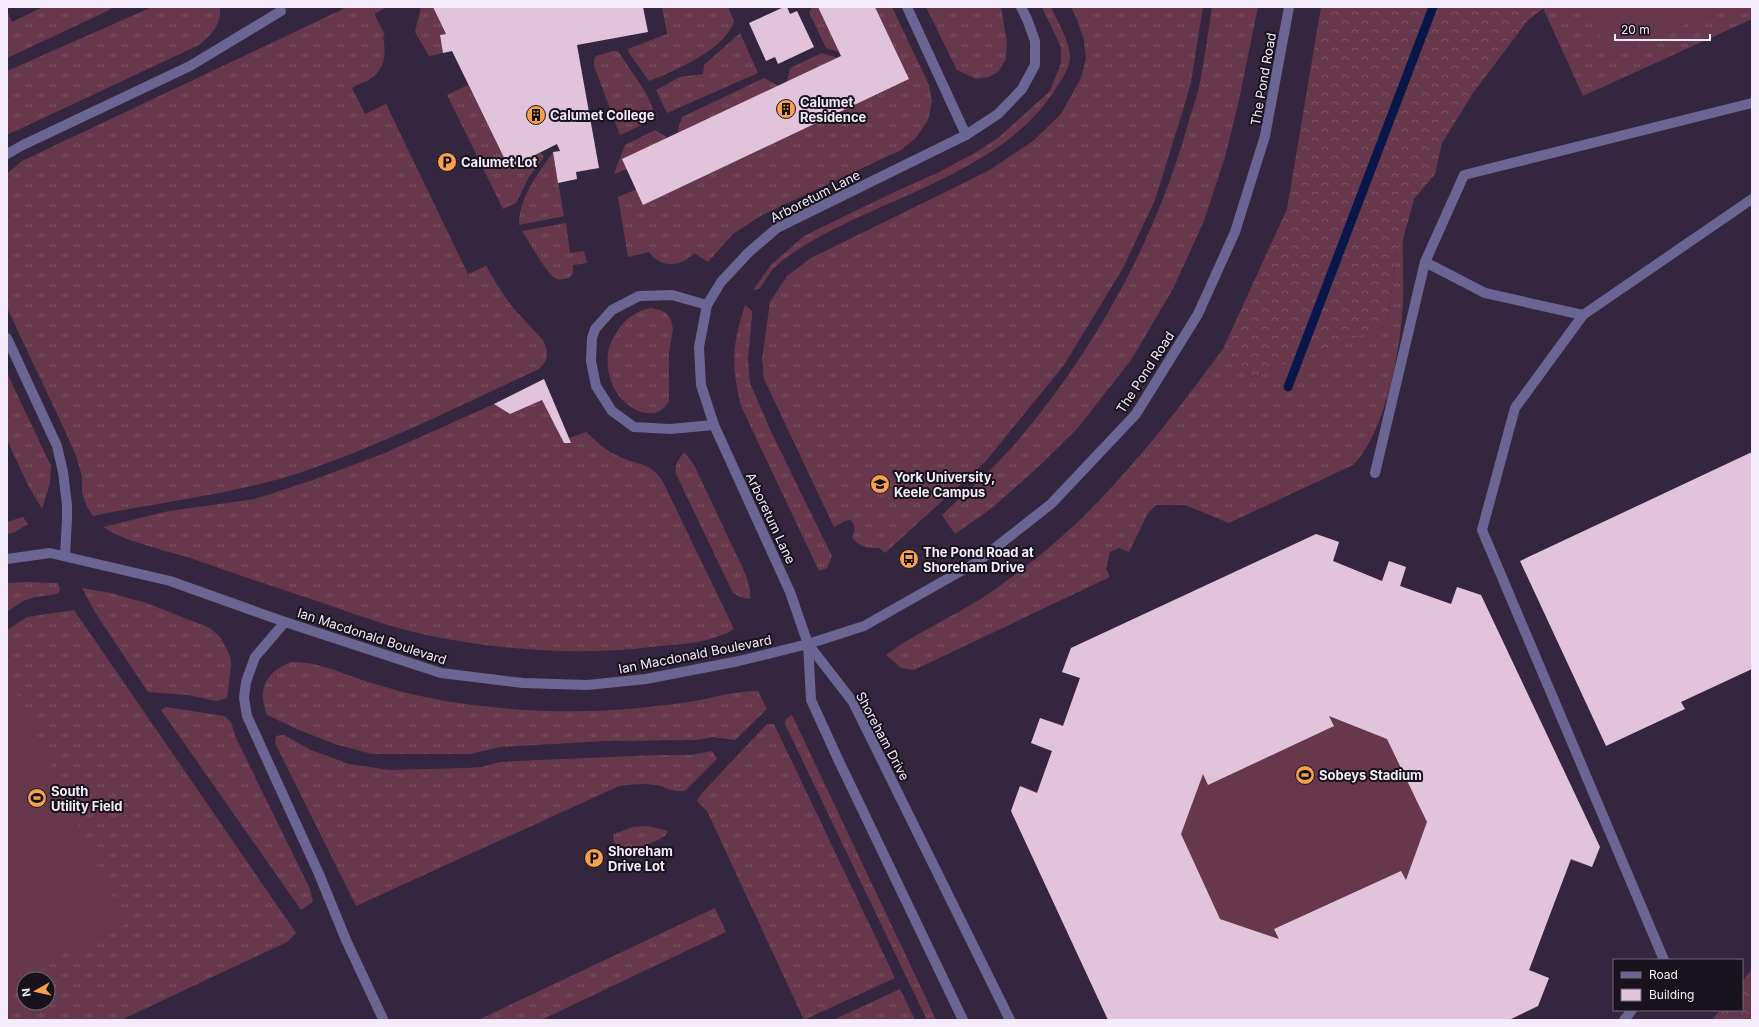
<svg xmlns="http://www.w3.org/2000/svg" width="1759" height="1027" viewBox="0 0 1759 1027" font-family="Inter,sans-serif">
	<style>
		.grass { fill: url(#grass-tufts); fill-rule: evenodd }
		.forest { fill: url(#forest-crowns) }
		.garden { fill: #67384b }
		.lines { fill: none; stroke-linecap: round; stroke-linejoin: round }
		.stream { stroke: #08164a; stroke-width: 9 }
		.building { fill: #e1c3db; fill-rule: evenodd }
		.service { stroke: #6a6593; stroke-width: 10 }
		.minor { stroke: #6a6593; stroke-width: 10 }
		.tertiary { stroke: #6a6593; stroke-width: 10 }
		.labels { text-anchor: middle; stroke-width: 4; stroke-linejoin: round; paint-order: stroke }
		.street-label { font-size: 13px; fill: #f4ebfb; stroke: #18121d }
		.poi-label { font-size: 13px; font-weight: bold; fill: #f4ebfb; stroke: #18121d; text-anchor: start }
	</style>
	<defs>
		<pattern id="grass-tufts" width="24" height="20" patternUnits="userSpaceOnUse"><rect width="24" height="20" fill="#67384b"/><path d="M3 7l-1-3M5 7V3M7 7l1-3M15 17l-1-3M17 17v-4M19 17l1-3" fill="none" stroke="#7d5566"/></pattern>
		<pattern id="forest-crowns" width="20" height="18" patternUnits="userSpaceOnUse"><rect width="20" height="18" fill="#67384b"/><path d="M2 6a3 3 0 1 1 6 0M12 15a3 3 0 1 1 6 0" fill="none" stroke="#7d5566"/></pattern>
	</defs>
	<rect width="100%" height="100%" fill="#34263e"/>
	<g class="grass">
		<polygon points="43,7 114,7 99,15 7,58 7,11 12,22"/>
		<path d="M152,7H220C221,25 212,34 199,45L7,135V71Z"/>
		<path d="M343,7H387L374,14L385,35L383,37C386,52 386,67 372,78C366,82 358,84 352,88L365,114L386,104L468,274L486,266C495,281 504,297 515,310C520,316 542,338 544,342C548,354 549,359 539,369C463,404 388,442 308,470C239,494 164,501 93,516L87,507L82,493V476L76,456L67,435L7,308V174L22,161L343,9Z"/>
		<polygon points="421,7 433,7 446,34 440,35 443,53 429,56 415,32"/>
		<path d="M662,7H728L734,21C726,49 675,71 649,81L629,53L628,49L667,34Z"/>
		<polygon points="812,7 818,7 839,52 826,48 809,12"/>
		<path d="M875,7H892L929,85L932,101L928,120L916,138L901,150L762,215L733,234L708,262L694,253C681,267 661,269 649,252L628,257L618,197L637,189L644,204L909,79Z"/>
		<polygon points="926,7 1001,7 1007,42 1006,59 999,71 989,77 976,79 957,70"/>
		<path d="M1042,7H1051C1057,19 1071,45 1070,58C1069,69 1062,79 1056,88C1007,169 888,196 810,242C800,248 783,259 775,267C769,273 765,282 759,289L753,290L771,265L804,236L888,195L937,173L975,153L998,138L1050,91L1061,63V47Z"/>
		<path d="M1071,7H1203L1191,82L1183,110L1155,200L1123,268L1064,365L986,461L885,553L879,548C865,548 862,548 852,538C855,530 856,527 851,520L845,521L834,527L764,379L762,359L770,302L787,276L811,258L988,171L1033,141L1061,114L1081,78L1086,59L1084,40L1076,17Z"/>
		<path d="M1212,7H1258L1239,100L1225,157L1204,221L1173,289L1131,360L1077,429L1036,469L992,508L955,534L942,515C966,492 992,470 1014,445C1093,353 1153,245 1187,128C1191,113 1197,97 1200,82C1205,57 1208,32 1212,7Z"/>
		<polygon points="1545,7 1752,7 1752,19 1583,96 1543,8"/>
		<polygon points="740,33 758,73 667,113 656,90 680,77 703,74 704,65"/>
		<polygon points="613,51 618,51 646,93 657,118 620,135 594,66 594,60 596,56"/>
		<polygon points="822,53 837,58 787,82 790,68"/>
		<polygon points="764,78 779,86 677,133 682,117"/>
		<polygon points="468,85 509,168 540,152 544,157 529,177 516,203 503,209 447,95"/>
		<polygon points="655,130 668,138 627,169 614,174 625,145"/>
		<path d="M553,152L564,216L519,225C519,197 538,174 553,152Z"/>
		<path d="M566,223L570,253L584,251L587,263L573,265V273L570,277C566,279 560,281 555,278C546,273 529,241 522,231Z"/>
		<path d="M1403,236C1402,258 1404,281 1403,303C1401,344 1388,414 1366,448C1362,454 1358,460 1353,465L1229,523L1185,505H1156L1148,513L1129,552L1119,548L1110,552L1106,569L1110,577L914,670L901,668L886,655C911,636 940,623 967,607C984,598 1001,585 1017,573C1100,512 1162,431 1223,349L1252,377L1387,325L1397,250Z"/>
		<path d="M745,305L752,311V316L748,359L750,383L773,436L832,556L827,568L819,571L741,406C731,364 732,346 745,305Z"/>
		<path d="M651,308L660,310L666,313L671,320L673,329L669,353V401C657,423 632,412 619,396C610,384 606,367 608,352C609,345 613,338 617,332C624,319 636,311 651,308Z"/>
		<polygon points="7,373 51,466 50,483 42,509 28,485 7,440"/>
		<path d="M542,400L564,443H571L569,438L586,432C596,441 604,449 616,455C635,465 649,461 662,480L734,629C709,644 679,644 651,647C576,656 500,650 426,635C390,627 354,614 320,602C279,589 239,575 199,561C168,550 129,544 103,527L169,511L255,499L310,481L380,455L494,404L510,414Z"/>
		<path d="M684,452L694,465L746,575L750,590V599L740,597L733,593L676,474C674,465 679,459 684,452Z"/>
		<polygon points="23,517 28,524 15,532 7,534 7,522"/>
		<polygon points="27,582 58,583 60,590 57,594 36,597 23,601 7,612 7,583"/>
		<polygon points="82,588 111,593 149,604 210,628 221,638 230,656 231,665 227,698 216,701 188,695 148,692 95,612"/>
		<path d="M74,610L296,933L287,942L121,1020H7V630L27,617ZM24,979H48V1003H24Z"/>
		<path d="M291,662C319,661 347,676 375,684C407,694 440,701 472,705C530,712 590,714 648,707C666,705 686,703 705,699C723,695 739,691 758,691L767,709L735,740L713,737L697,740L607,741L500,747L470,754H372L335,744L299,730L267,715C257,690 265,672 291,662Z"/>
		<polygon points="166,707 224,716 231,722 236,738 310,889 313,902 301,910 161,710"/>
		<polygon points="792,715 926,998 936,1020 927,1020 785,724 786,719"/>
		<polygon points="767,724 774,724 895,978 804,1020 707,811 697,801 701,794"/>
		<path d="M284,735L311,750L349,764L389,770L466,768L482,767L500,762L538,760L658,755H692L712,751L717,759L686,790C675,794 667,787 657,785C644,783 631,784 619,786L356,906L275,743L276,736Z"/>
		<polygon points="647,826 668,831 665,836 622,858 613,839 614,834 633,827"/>
		<polygon points="715,908 726,932 541,1020 478,1020"/>
		<polygon points="900,989 915,1020 833,1020"/>
	</g>
	<g class="forest">
		<polygon points="1321,7 1545,7 1528,20 1473,93 1442,143 1435,174 1414,199 1404,236 1397,250 1387,325 1252,377 1223,349 1287,209"/>
		<polygon points="1752,969 1752,1020 1712,1020 1720,1010 1742,1010 1742,982"/>
	</g>
	<g class="garden">
		<polygon points="1598,7 1711,7 1713,12 1610,59 1589,11"/>
		<polygon points="1316,534 1339,542 1333,561 1382,581 1389,561 1406,567 1400,586 1451,604 1457,587 1481,595 1600,847 1592,867 1570,860 1529,970 1549,978 1538,1006 1509,1020 1108,1020 1011,811 1020,786 1037,792 1052,751 1031,743 1040,718 1063,725 1080,678 1062,672 1071,648"/>
		<polygon points="7,673 126,924 7,981"/>
	</g>
	<g class="lines">
		<polyline class="stream" points="1288,387 1433,7"/>
	</g>
	<g class="building">
		<polygon points="433,7 643,7 648,32 577,45 599,168 576,172 577,179 558,183 553,152 560,151 557,144 509,168 454,55 452,51 443,53 440,35 446,34"/>
		<polygon points="784,7 787,7 790,14 797,11 814,47 778,64 775,57 766,61 749,23"/>
		<polygon points="818,7 875,7 909,79 643,205 622,159 841,56"/>
		<polygon points="544,379 569,438 571,443 564,443 542,400 510,414 494,404"/>
		<polygon points="1752,452 1752,669 1681,702 1685,709 1606,746 1520,561"/>
		<path d="M1316,534L1339,542L1333,561L1382,581L1389,561L1406,567L1400,586L1451,604L1457,587L1481,595L1600,847L1592,867L1571,859L1529,970L1549,978L1538,1006L1509,1020H1108L1011,811L1020,786L1037,793L1052,751L1031,743L1040,718L1063,726L1080,678L1062,672L1071,648ZM1329,716L1387,739L1427,822L1406,880L1401,871L1274,929L1279,939L1220,919L1181,834L1203,774L1208,785L1334,726Z"/>
	</g>
	<g class="lines">
		<g class="service">
			<polyline points="907,7 966,135"/>
			<polyline points="7,154 23,145 190,66 281,11"/>
			<polyline points="1425,262 1485,293 1583,315"/>
			<polyline points="707,305 672,295 639,296 612,310 595,329 592,338 591,361 596,386 612,411 634,427 670,429 714,425"/>
			<polyline points="7,338 57,446 63,472 67,505 67,519 65,556"/>
			<polyline points="1375,473 1425,262 1464,175 1752,103"/>
			<polyline points="285,622 255,657 246,682 244,698 247,716 319,874 346,940 383,1019"/>
			<polyline points="1664,960 1482,530 1515,408 1583,315 1752,199"/>
			<polyline points="1624,1020 1632,1010"/>
		</g>
		<polyline class="minor" points="808,644 790,592 714,425 701,385 699,347 707,305 721,282 749,252 777,228 966,135 998,114 1022,89 1035,65 1035,41 1027,19 1021,7"/>
		<g class="tertiary">
			<polyline points="7,559 50,553 170,581 285,622 441,673 523,683 587,685 646,679 739,661 808,644 864,626 977,562 1051,504 1136,414 1198,314 1235,232 1265,136 1289,7"/>
			<polyline points="808,644 853,702 1010,1020"/>
			<polyline points="808,644 811,700 837,757 963,1020"/>
		</g>
	</g>
	<defs>
		<symbol id="building-disc" viewBox="-11 -11 22 22"><circle r="9.5" fill="#f8a14a" stroke="#18121d"/><path d="M-4-6H4V6H1V3H-1V6H-4ZM-2.5-4.3h1.7v1.8h-1.7ZM.8-4.3h1.7v1.8H.8ZM-2.5-1h1.7V.8h-1.7ZM.8-1h1.7V.8H.8Z" fill="#111"/></symbol>
		<symbol id="parking-disc" viewBox="-11 -11 22 22"><circle r="9.5" fill="#f8a14a" stroke="#18121d"/><path d="M-3.5-5.5H1a3.5 3.5 0 0 1 0 7H-1V5.5H-3.5ZM-1-3.4V-.6H.8a1.4 1.4 0 0 0 0-2.8Z" fill="#111"/></symbol>
		<symbol id="university-disc" viewBox="-11 -11 22 22"><circle r="9.5" fill="#f8a14a" stroke="#18121d"/><path d="M0-5L7-2L0 1L-7-2ZM-4 1L0 2.5L4 1V4Q0 6-4 4Z" fill="#111"/></symbol>
		<symbol id="bus-disc" viewBox="-11 -11 22 22"><circle r="9.5" fill="#f8a14a" stroke="#18121d"/><path d="M-5-6H5V4H4V6H2V4H-2V6H-4V4H-5ZM-3.5-4V0h7V-4ZM-3.5 1.2v1.5H-2V1.2ZM2 1.2v1.5H3.5V1.2Z" fill="#111"/></symbol>
		<symbol id="stadium-disc" viewBox="-11 -11 22 22"><circle r="9.5" fill="#f8a14a" stroke="#18121d"/><path d="M0-5a6.5 5 0 1 0 0 10a6.5 5 0 1 0 0-10ZM-3.5-1.8h7v3.6h-7Z" fill="#111"/></symbol>
	</defs>
	<g fill-rule="evenodd">
		<use href="#building-disc" x="775" y="98" width="22" height="22"/>
		<use href="#building-disc" x="525" y="104" width="22" height="22"/>
		<use href="#parking-disc" x="436" y="151" width="22" height="22"/>
		<use href="#university-disc" x="869" y="473" width="22" height="22"/>
		<use href="#bus-disc" x="898" y="548" width="22" height="22"/>
		<use href="#stadium-disc" x="1294" y="764" width="22" height="22"/>
		<use href="#stadium-disc" x="26" y="787" width="22" height="22"/>
		<use href="#parking-disc" x="583" y="847" width="22" height="22"/>
	</g>
	<g class="labels">
		<g class="street-label">
			<text transform="translate(1263 79) rotate(-80)" y="5">The Pond Road</text>
			<text transform="translate(815 196) rotate(-27)" y="5">Arboretum Lane</text>
			<text transform="translate(1145 372) rotate(-57)" y="5">The Pond Road</text>
			<text transform="translate(771 518) rotate(65)" y="5">Arboretum Lane</text>
			<text transform="translate(372 636) rotate(18)" y="5">Ian Macdonald Boulevard</text>
			<text transform="translate(695 654) rotate(-11)" y="5">Ian Macdonald Boulevard</text>
			<text transform="translate(883 736) rotate(62)" y="5">Shoreham Drive</text>
		</g>
		<g class="poi-label">
			<text x="800" y="107">Calumet<tspan x="800" dy="15">Residence</tspan></text>
			<text x="550" y="120">Calumet College</text>
			<text x="461" y="167">Calumet Lot</text>
			<text x="894" y="482">York University,<tspan x="894" dy="15">Keele Campus</tspan></text>
			<text x="923" y="557">The Pond Road at<tspan x="923" dy="15">Shoreham Drive</tspan></text>
			<text x="1319" y="780">Sobeys Stadium</text>
			<text x="51" y="796">South<tspan x="51" dy="15">Utility Field</tspan></text>
			<text x="608" y="856">Shoreham<tspan x="608" dy="15">Drive Lot</tspan></text>
		</g>
	</g>
	<rect width="1759" height="1027" fill="none" stroke="#f4ebfb" stroke-width="16"/>
	<rect x="1613" y="959" width="130" height="52" fill="#18121d" stroke="#706976"/>
	<rect x="1621" y="972" width="20" height="6" fill="#6a6593" stroke="#706976"/>
	<text x="1649" y="979" font-size="12" fill="#f4ebfb">Road</text>
	<rect x="1621" y="989" width="20" height="12" fill="#e1c3db" stroke="#706976"/>
	<text x="1649" y="999" font-size="12" fill="#f4ebfb">Building</text>
	<g transform="translate(36 991) rotate(262)"><circle r="19" fill="#18121d" stroke="#706976"/>
	<path d="M0-3L7 15L0 10L-7 15Z" fill="#f8a14a"/>
	<text y="-6" font-size="11" font-weight="bold" text-anchor="middle" fill="#f4ebfb">N</text>
	</g>
	<path d="M1615 34v6h95v-6" fill="none" stroke="#f4ebfb" stroke-width="2"/>
	<text x="1621" y="34" font-size="12" fill="#f4ebfb" stroke="#18121d" stroke-width="3" paint-order="stroke">20 m</text>
</svg>
